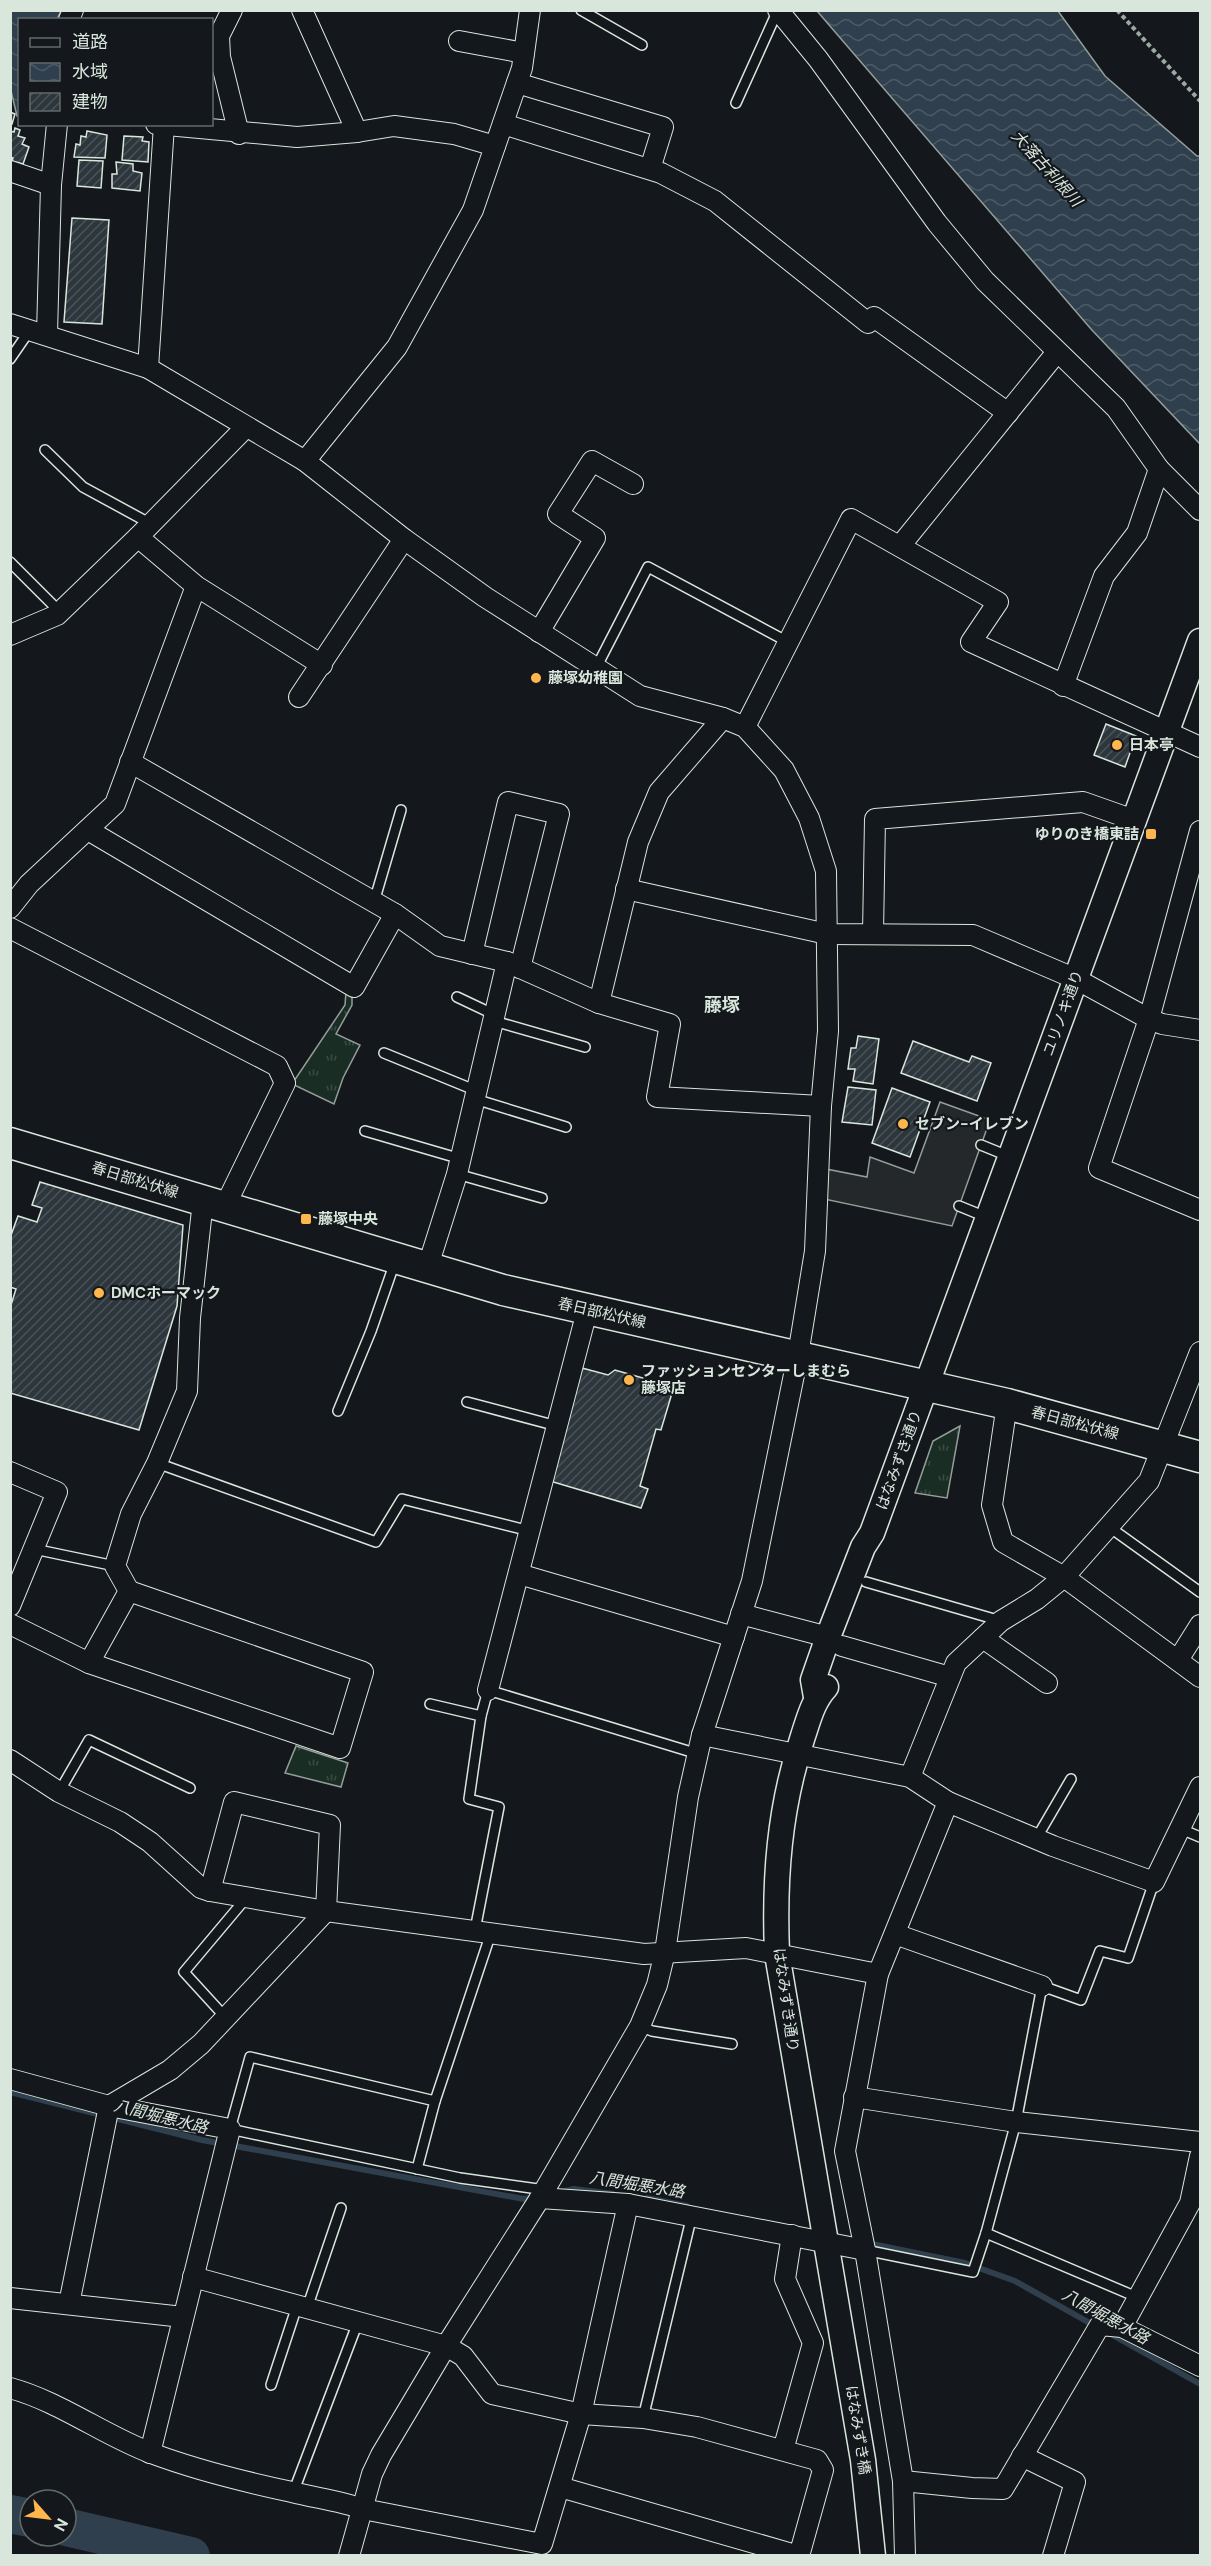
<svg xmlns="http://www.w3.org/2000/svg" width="1211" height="2566" viewBox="0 0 1211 2566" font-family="'DM Sans','Noto Sans JP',sans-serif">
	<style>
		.grass { fill: url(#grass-tufts); stroke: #939e99; stroke-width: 1.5 }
		.parking { fill: #24282b; stroke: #939e99; stroke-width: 1.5 }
		.water { fill: url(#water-waves); stroke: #939e99; stroke-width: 1.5 }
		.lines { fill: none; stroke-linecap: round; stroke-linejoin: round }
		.stream { stroke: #2f3f4d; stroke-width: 6 }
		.river { stroke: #2f3f4d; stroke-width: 38 }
		.building { fill: url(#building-hatch); stroke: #d8e6dc; stroke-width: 1.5 }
		.service-casing { stroke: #d8e6dc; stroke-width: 12 }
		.minor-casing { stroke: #d8e6dc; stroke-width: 22 }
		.tertiary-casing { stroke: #d8e6dc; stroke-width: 27 }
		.primary-casing { stroke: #d8e6dc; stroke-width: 33 }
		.path { stroke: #9da8a2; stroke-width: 4; stroke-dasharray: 4.5 3; stroke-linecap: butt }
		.service { stroke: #14181c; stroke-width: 9 }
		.minor { stroke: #14181c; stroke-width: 20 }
		.tertiary { stroke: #14181c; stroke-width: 24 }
		.primary { stroke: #14181c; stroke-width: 30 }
		.poi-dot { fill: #ffb74d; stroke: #14181c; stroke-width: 2 }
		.labels { text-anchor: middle; stroke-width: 4.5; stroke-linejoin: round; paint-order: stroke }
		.poi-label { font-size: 15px; font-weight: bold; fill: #d8e6dc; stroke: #14181c; text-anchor: start }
		.street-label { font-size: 15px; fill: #d8e6dc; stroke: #14181c }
		.water-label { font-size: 16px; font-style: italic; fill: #d8e6dc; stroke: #14181c }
		.quarter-label { font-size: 18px; font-weight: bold; fill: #d8e6dc; stroke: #14181c }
	</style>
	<defs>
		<pattern id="grass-tufts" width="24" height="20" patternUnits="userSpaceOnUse" patternTransform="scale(1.5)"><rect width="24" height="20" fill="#1a2d24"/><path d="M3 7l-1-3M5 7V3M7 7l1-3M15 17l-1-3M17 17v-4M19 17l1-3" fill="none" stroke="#3b4b43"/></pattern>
		<pattern id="water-waves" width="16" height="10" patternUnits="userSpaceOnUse" patternTransform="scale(1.5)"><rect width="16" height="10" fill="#2f3f4d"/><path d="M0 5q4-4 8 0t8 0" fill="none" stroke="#4c5b66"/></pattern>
		<pattern id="building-hatch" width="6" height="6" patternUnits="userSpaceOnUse" patternTransform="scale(1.5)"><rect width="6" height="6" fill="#2c363c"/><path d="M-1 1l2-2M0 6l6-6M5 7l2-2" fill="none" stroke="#4a5358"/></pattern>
	</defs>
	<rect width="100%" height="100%" fill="#14181c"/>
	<g class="grass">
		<polygon points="346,992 352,996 352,1005 336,1034 360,1045 343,1078 334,1104 292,1084 345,1005"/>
		<polygon points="960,1426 947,1498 915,1493 933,1441"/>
		<polygon points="296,1746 348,1763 341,1787 285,1773"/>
	</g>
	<polygon class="parking" points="940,1102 990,1120 952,1226 824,1199 826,1169 867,1177 870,1157 914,1173"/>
	<g class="water">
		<polygon points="10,11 61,11 57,19 20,20 20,115 17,116 11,91"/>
		<polygon points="817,11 1058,11 1105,76 1197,156 1200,156 1200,444 1091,329"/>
	</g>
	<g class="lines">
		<g class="stream">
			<polyline points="10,2092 202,2140 524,2199 536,2197"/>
			<polyline points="561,2192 574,2189 613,2194"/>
			<polyline points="647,2198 687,2206"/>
			<polyline points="867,2243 965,2263 1015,2281 1095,2326"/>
			<polyline points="1107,2332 1200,2384"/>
		</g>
		<g class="river">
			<polyline points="10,2514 30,2518"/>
			<polyline points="66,2527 191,2556"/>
		</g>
	</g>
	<g class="building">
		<polygon points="10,112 15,114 12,124 10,124"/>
		<polygon points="15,128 20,130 18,136 25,138 22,144 29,147 23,164 12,161 13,158 10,157 10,131 14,132"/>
		<polygon points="87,131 107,135 105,158 74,157 76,144 80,145 81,136 86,137"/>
		<polygon points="124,136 143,137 142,141 149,142 148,162 122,160"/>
		<polygon points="79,160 103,161 101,188 77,186"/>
		<polygon points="116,162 133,164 133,171 142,173 140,191 112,188 112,174 117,174"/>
		<polygon points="72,218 109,220 102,324 64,322"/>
		<polygon points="1106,724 1136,736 1125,767 1094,755"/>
		<polygon points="858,1036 879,1039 873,1084 853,1081 855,1069 848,1069 851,1048 856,1048"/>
		<polygon points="913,1041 969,1062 972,1056 991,1063 977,1101 901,1073"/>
		<polygon points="848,1087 876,1090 872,1125 842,1122"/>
		<polygon points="892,1088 930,1102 910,1157 872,1143"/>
		<polygon points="40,1182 183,1225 177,1306 139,1430 10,1393 10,1308 16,1289 10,1287 10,1238 18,1216 37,1222 42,1208 32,1205"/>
		<polygon points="582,1368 608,1375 615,1370 667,1385 672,1393 661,1430 656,1429 640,1486 648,1489 641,1508 550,1481"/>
	</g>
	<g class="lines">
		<defs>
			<g id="service">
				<polyline points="581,10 642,45"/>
				<polyline points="736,103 778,10"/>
				<polyline points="10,359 30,330"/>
				<polyline points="45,450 83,487 151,524"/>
				<polyline points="10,562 60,612"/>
				<polyline points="596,668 648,567 788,642"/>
				<polyline points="374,902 401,810"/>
				<polyline points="457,997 495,1015"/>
				<polyline points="494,1021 585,1047"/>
				<polyline points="384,1053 477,1091"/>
				<polyline points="475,1099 566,1127"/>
				<polyline points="365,1131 461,1159"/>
				<polyline points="981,1145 1008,1156"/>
				<polyline points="457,1174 542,1198"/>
				<polyline points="959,1206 986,1217"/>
				<polyline points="467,1402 557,1426"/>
				<polyline points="338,1411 371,1331 395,1262"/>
				<polyline points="157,1463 376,1542 402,1499 530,1531"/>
				<polyline points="1108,1526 1200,1592"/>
				<polyline points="34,1549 115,1566"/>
				<polyline points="866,1582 1001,1621"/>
				<polyline points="430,1704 481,1716"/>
				<polyline points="59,1792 89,1740 190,1788"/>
				<polyline points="1181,1829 1200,1837"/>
				<polyline points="1036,1839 1071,1779"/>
				<polyline points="475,1930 499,1807 469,1799 481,1716 488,1690 698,1754"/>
				<polyline points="226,2018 184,1972 247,1897"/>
				<polyline points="640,2026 652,2031 732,2044"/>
				<polyline points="435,2101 250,2057 230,2129 460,2178 545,2190"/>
				<polyline points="417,2169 435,2101 491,1933"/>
				<polyline points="986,2233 1016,2122 1042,1986 1081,2000 1100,1951 1128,1958 1154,1882"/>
				<polyline points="865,2250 973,2272 986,2233 1139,2298"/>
				<polyline points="307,2308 341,2208"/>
				<polyline points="271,2385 297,2306"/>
				<polyline points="643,2418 692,2215"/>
				<polyline points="293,2493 358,2322"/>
			</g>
			<g id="minor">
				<polyline points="232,10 219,36 220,57 239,134"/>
				<polyline points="302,10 357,132"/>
				<polyline points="778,10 818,59 937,223 985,281 1116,408 1159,469 1200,510"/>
				<polyline points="69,20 73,10"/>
				<polyline points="459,41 524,53"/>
				<polyline points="517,83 663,127 650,169"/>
				<polyline points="156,124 297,137 357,132 394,126 454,134 495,146"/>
				<polyline points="503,124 661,173 715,201 868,323 874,317 1008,413"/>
				<polyline points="10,171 51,185"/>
				<polyline points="10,324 148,368 305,461 404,539 485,597 640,696 723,718 745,727 784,770 809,818 826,871 828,1031 821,1106 815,1251 798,1355 752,1581 702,1735 688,1797 665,1952 657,1985 640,2026 540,2198 446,2346 381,2455 372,2474 349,2556"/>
				<polyline points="47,334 51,185 57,124"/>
				<polyline points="148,368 164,125"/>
				<polyline points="305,461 397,347 473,210 522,68 530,10"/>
				<polyline points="138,537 196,586 322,665"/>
				<polyline points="900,546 1057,352"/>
				<polyline points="539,632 595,538 558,514 592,461 633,484"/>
				<polyline points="10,635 57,615 138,537 246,427"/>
				<polyline points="1063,686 1104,576 1137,533 1159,469"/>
				<polyline points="299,697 404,539"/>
				<polyline points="745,727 851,519 998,602 971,642 1200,747"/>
				<polyline points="130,762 395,914 440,946 507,962 599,1003 670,1024 657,1097 821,1106"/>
				<polyline points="88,830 354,987 395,914"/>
				<polyline points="1200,831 1149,1019 1099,1168 1200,1210"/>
				<polyline points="626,889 827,934 973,935 1076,979 1149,1019 1162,1024 1200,1030"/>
				<polyline points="10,908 29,884 115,804 196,586"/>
				<polyline points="10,928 277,1066 285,1083 224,1208"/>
				<polyline points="873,933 875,819 1083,802 1134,820"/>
				<polyline points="472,954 508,802 559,814 520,968"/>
				<polyline points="599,1003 638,842 659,792 723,718"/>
				<polyline points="427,1269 457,1174 507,962"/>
				<polyline points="1007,1404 992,1505 1003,1542 1064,1577 1200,1677"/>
				<polyline points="10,1472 57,1492 10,1606"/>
				<polyline points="519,1574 734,1637"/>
				<polyline points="741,1614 828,1637"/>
				<polyline points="10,1624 89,1663 340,1748 363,1672 129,1591"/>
				<polyline points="983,1638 1047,1683"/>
				<polyline points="842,1646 950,1677"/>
				<polyline points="1178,1660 1200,1625"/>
				<polyline points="89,1663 129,1591 115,1566 131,1514 157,1463 187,1391 190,1318 203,1201"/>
				<polyline points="488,1690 587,1311"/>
				<polyline points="702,1735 910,1777 948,1802 878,1974 845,2151 865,2250 903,2481 905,2556"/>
				<polyline points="10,1760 59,1792 120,1822 150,1842 201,1888 210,1891 326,1911 644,1954 746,1948 878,1974"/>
				<polyline points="910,1777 956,1663 1001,1621 1037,1599 1064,1577 1149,1481 1200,1352"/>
				<polyline points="948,1802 1053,1846 1154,1882 1200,1787"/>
				<polyline points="895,1934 1042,1986"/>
				<polyline points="10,2079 109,2106 230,2129 150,2453"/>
				<polyline points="854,2097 1016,2122 1200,2142"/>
				<polyline points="540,2198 628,2204 865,2250"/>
				<polyline points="193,2277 446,2346 463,2356 492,2394 581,2414 643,2418 697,2427 817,2460 823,2470 799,2556 560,2487"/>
				<polyline points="10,2298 183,2317"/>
				<polyline points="69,2304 109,2106 170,2070 201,2044 326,1911 330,1825 234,1802 210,1891"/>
				<polyline points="1122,2327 1190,2203 1200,2156"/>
				<path d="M10,2388C61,2402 103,2435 151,2453C196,2470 245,2482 292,2492C316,2498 340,2501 363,2509L542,2544L581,2414L628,2204"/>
				<polyline points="783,2450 813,2343 785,2279 792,2235"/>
				<polyline points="1022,2456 1075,2482 1053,2556"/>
				<polyline points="903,2481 972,2488 1003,2489 1100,2325 1122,2327 1200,2366"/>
			</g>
			<g id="tertiary">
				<path d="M826,1687C813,1701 809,1718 803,1736C779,1808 774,1879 777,1954L863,2460L873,2556"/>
				<polyline points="816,1697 813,1680 828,1637 863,1547 872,1533 1200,641"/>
			</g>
			<polyline id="primary" points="10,1143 503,1290 1007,1404 1200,1457"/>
		</defs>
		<use href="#service" class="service-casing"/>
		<use href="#minor" class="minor-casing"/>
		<use href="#tertiary" class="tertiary-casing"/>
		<use href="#primary" class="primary-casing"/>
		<polyline class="path" points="1117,10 1200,101"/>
		<use href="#service" class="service"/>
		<use href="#minor" class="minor"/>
		<use href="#tertiary" class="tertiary"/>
		<use href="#primary" class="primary"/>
	</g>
	<g class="poi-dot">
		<circle cx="536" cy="678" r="6"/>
		<circle cx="1117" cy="745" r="6"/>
		<rect x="1145" y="828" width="12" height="12" rx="3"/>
		<circle cx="903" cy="1124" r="6"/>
		<rect x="300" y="1213" width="12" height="12" rx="3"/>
		<circle cx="99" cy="1293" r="6"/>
		<circle cx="629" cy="1380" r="6"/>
	</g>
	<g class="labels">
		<g class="poi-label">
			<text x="548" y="683">藤塚幼稚園</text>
			<text x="1129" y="750">日本亭</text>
			<text x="1139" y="839" text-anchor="end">ゆりのき橋東詰</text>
			<text x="915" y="1129">セブン-イレブン</text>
			<text x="318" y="1224">藤塚中央</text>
			<text x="111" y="1298">DMCホーマック</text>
			<text x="641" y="1376">ファッションセンターしまむら<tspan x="641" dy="17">藤塚店</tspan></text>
		</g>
		<g class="street-label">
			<text transform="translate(1063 1013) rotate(-70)" y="5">ユリノキ通り</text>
			<text transform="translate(135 1180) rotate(17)" y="5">春日部松伏線</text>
			<text transform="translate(602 1313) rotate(13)" y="5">春日部松伏線</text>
			<text transform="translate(1075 1423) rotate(15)" y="5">春日部松伏線</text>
			<text transform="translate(899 1460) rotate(-70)" y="5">はなみずき通り</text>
			<text transform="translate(786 2000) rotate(82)" y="5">はなみずき通り</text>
			<text transform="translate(858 2430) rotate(81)" y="5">はなみずき橋</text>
		</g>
		<g class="water-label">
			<text transform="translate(1047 168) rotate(48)" y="6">大落古利根川</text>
			<text transform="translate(161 2116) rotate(14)" y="6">八間堀悪水路</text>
			<text transform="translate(637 2184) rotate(9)" y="6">八間堀悪水路</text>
			<text transform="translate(1106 2316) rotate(29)" y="6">八間堀悪水路</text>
		</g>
		<g class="quarter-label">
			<text x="722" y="1011">藤塚</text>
		</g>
	</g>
	<rect width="1211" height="2566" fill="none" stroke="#d8e6dc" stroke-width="24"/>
	<rect x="18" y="18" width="195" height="108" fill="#14181c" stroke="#626a69" stroke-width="1.5"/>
	<rect x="30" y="38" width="30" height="9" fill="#14181c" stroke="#626a69" stroke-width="1.5"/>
	<text x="72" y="48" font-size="18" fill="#d8e6dc">道路</text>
	<rect x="30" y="63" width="30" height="18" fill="url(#water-waves)" stroke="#626a69" stroke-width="1.5"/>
	<text x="72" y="78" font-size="18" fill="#d8e6dc">水域</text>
	<rect x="30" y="93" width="30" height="18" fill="url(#building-hatch)" stroke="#626a69" stroke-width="1.5"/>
	<text x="72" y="108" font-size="18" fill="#d8e6dc">建物</text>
	<g transform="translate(48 2518) rotate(118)"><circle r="28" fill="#14181c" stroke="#626a69" stroke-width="1.5"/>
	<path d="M0-4.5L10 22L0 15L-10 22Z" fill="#ffb74d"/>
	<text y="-9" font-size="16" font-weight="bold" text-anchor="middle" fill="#d8e6dc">N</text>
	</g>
</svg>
